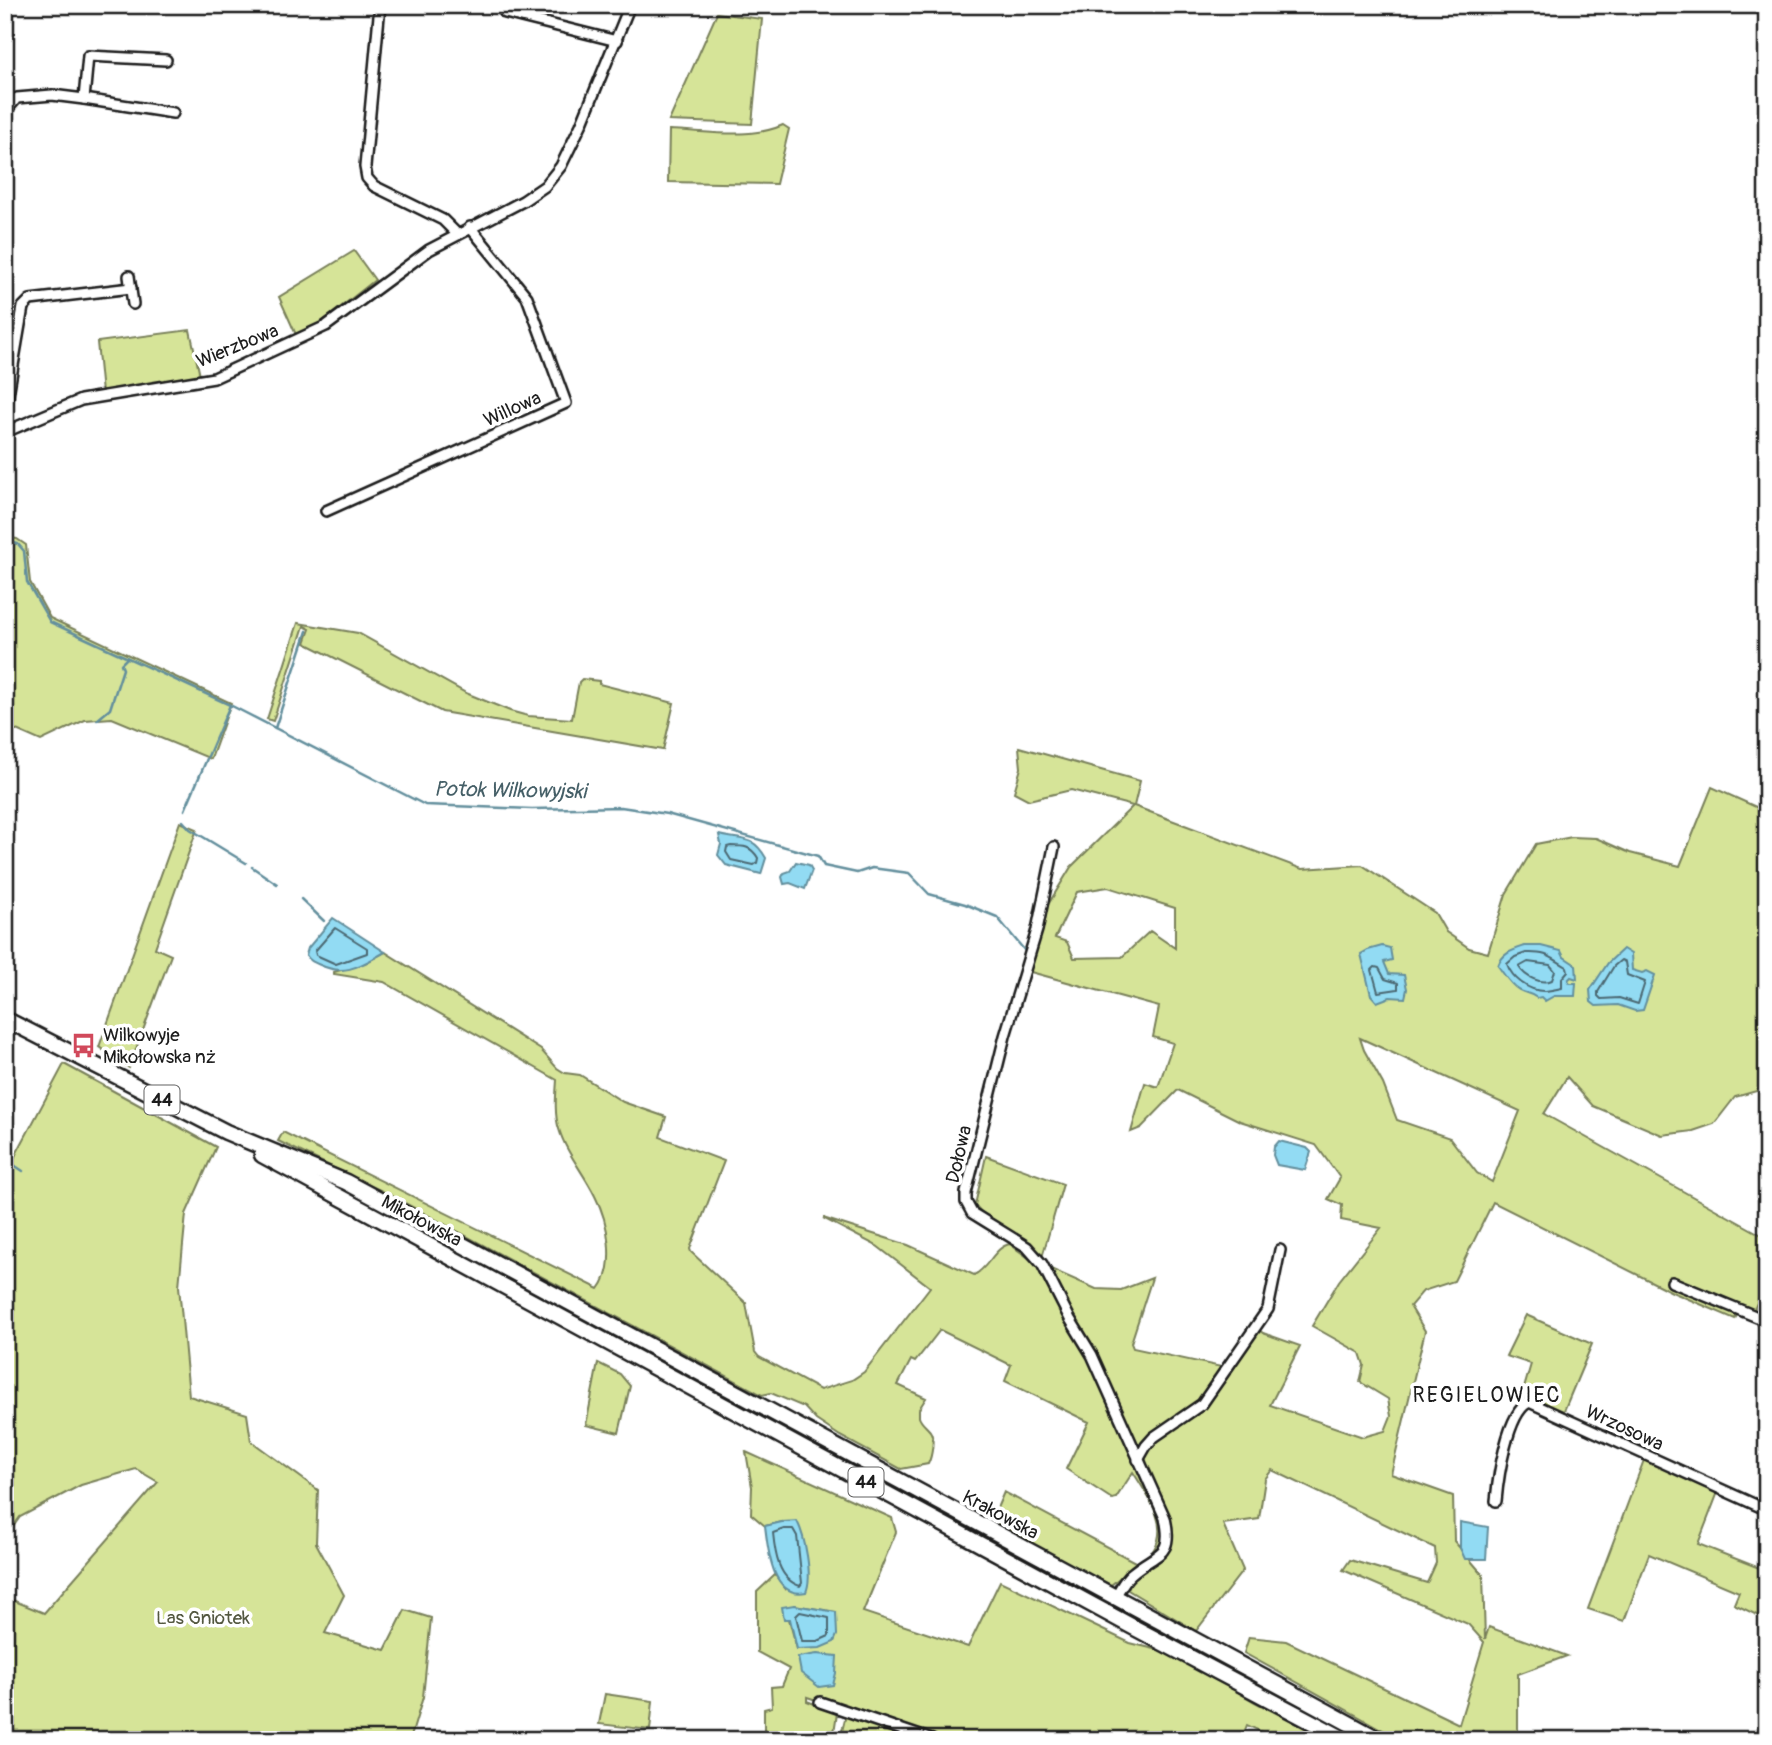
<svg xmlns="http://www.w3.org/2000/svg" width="1772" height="1745" viewBox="0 0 1772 1745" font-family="Pangolin,sans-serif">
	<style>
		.green { fill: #d6e498; stroke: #79805a; stroke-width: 2; fill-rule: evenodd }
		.water { fill: #92dbf3; stroke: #638f9d; stroke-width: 2 }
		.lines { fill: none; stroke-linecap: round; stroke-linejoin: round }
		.shore { stroke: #4b6872; stroke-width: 2 }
		.stream { stroke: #638f9d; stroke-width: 2.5 }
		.minor-casing { stroke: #1c1c1c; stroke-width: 14 }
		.primary-casing { stroke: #1c1c1c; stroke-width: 19 }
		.minor { stroke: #fff; stroke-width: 9 }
		.primary { stroke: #fff; stroke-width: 14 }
		.labels { text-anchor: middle; stroke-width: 7; stroke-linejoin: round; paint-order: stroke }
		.shield { fill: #fff; stroke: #606060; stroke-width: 2 }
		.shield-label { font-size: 18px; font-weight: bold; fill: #1c1c1c }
		.street-label { font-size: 19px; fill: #1c1c1c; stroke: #fff }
		.poi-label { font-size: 19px; fill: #1c1c1c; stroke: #fff; text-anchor: start }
		.park-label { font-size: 19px; fill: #545841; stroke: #fff }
		.water-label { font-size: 21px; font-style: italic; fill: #455f67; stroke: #fff }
		.neighbourhood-label { font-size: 21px; letter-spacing: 2px; fill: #1c1c1c; stroke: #fff }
	</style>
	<rect width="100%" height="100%" fill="#fff"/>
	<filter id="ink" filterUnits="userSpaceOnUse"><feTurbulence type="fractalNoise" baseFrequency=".0143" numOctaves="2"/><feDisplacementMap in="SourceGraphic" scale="14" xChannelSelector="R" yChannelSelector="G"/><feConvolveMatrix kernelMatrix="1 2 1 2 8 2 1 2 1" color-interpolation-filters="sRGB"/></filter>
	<g filter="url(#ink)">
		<g class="green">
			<polygon points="717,13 762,19 752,124 669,121"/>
			<path d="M783,125L789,129L776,184L668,182L669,130C705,131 750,140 783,125Z"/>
			<polygon points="354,251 375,280 323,321 297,337 279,297"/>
			<polygon points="190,330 200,376 102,393 97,342"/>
			<polygon points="5,537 17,539 26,545 30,582 50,618 231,703 211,759 112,718 85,720 41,741 5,725"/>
			<polygon points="298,623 358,633 466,693 510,711 528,716 572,719 579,682 582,679 599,681 599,684 674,703 663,750 442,712 305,643 310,629 304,626 273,721 267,719"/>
			<path d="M1019,747L1140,781L1134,806L1302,869L1362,865L1435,913L1446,932L1469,948L1488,953L1506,894L1536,844L1572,837L1596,838L1630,853L1680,866L1712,787L1767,812V1088L1735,1097L1714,1124L1693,1131L1662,1135L1593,1106L1567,1077L1544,1114L1767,1238V1280L1753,1312L1737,1315L1735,1319L1672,1292L1493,1202L1454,1281L1423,1291L1410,1306L1425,1331L1391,1474L1453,1496L1454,1541L1483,1575L1485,1639L1489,1627L1567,1656L1518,1674V1740H1401L1244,1653L1249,1637L1286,1641L1459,1724L1484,1642L1468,1624L1343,1570L1350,1560L1427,1583L1436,1563L1435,1548L1272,1470L1265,1479L1259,1519L1223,1524L1243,1570L1196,1631L1128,1590L1136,1564L1111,1585L990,1524L1004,1492L1137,1563C1142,1559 1151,1555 1154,1549C1170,1524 1146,1493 1133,1472L1116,1498L1112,1499L1066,1469L1089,1422L1005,1381L1011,1365L940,1330L915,1362L911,1360L898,1385L926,1398L919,1409V1417C921,1423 925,1425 930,1431C935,1438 932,1456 928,1464L901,1469L840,1436L816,1420L804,1407L771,1393L762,1395L388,1194L278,1141L283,1132L599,1289C617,1266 608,1221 595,1196C584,1173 566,1153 559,1129C554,1114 556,1095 557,1080L384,982L334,974V972L365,963L385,952L541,1050L557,1068L565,1073L580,1075L623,1102L666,1117L660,1137L724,1161L690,1249L691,1252L746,1303L755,1352L759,1357L820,1390L852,1380L864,1372L930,1287L877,1246L823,1218L908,1245L974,1275C989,1268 994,1247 1010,1244C1024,1256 1041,1263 1046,1283L1051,1269L1096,1289L1121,1290L1152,1278L1131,1343L1133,1348L1221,1367L1252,1325L1263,1333L1300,1346L1270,1405L1363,1437L1385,1431L1391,1416L1388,1399L1360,1382L1364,1365L1360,1353L1312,1326L1339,1281L1381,1228L1341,1220L1342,1205L1328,1199L1340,1178L1316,1145L1240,1121L1178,1090L1141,1128L1131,1132L1145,1083L1158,1087L1173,1043L1153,1037L1159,1007L1027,971L1041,934L1032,931L1071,867L1133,806L1071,790L1029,800L1014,792L1021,768ZM1108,887L1175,908V948L1150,931L1122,957L1074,958L1067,942L1055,938L1077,892ZM1360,1038L1520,1111L1492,1182L1477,1173L1450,1138L1397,1120L1383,1084L1364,1050Z"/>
			<polygon points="180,822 197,829 155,948 171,955 129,1068 99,1047"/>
			<polygon points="64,1064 216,1147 186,1214 179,1286 189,1396 247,1414 251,1441 318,1490 316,1543 344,1595 325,1633 385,1650 405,1610 431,1618 423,1697 410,1740 5,1740 5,1597 44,1613 158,1482 136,1469 81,1485 20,1517 5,1538 5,1175"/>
			<polygon points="986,1156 1063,1184 1043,1254 983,1214 975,1205"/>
			<polygon points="366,1200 1368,1740 1359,1740 364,1204"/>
			<polygon points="1526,1315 1592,1344 1563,1413 1520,1402 1531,1364 1506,1356"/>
			<polygon points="598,1363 620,1374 630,1386 619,1433 586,1425"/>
			<path d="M746,1452L892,1518L896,1532L863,1612L968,1647L1000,1581L1130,1643L1171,1653L1255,1702L1328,1740H1279L1247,1725L1241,1740H925L911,1735L910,1740H840L847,1710L807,1697V1701L837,1713L833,1739L764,1740V1709L772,1707L771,1687L782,1686L789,1669L757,1652V1592L775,1575L785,1588L782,1522L765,1526L751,1514L752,1487ZM794,1605L836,1612L797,1649L789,1619Z"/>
			<polygon points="1644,1460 1718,1492 1698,1544 1767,1571 1767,1620 1734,1604 1739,1592 1649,1554 1624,1621 1588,1609"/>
			<polygon points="605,1694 653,1701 650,1730 599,1724"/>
		</g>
		<g class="water">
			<path d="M719,835C742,841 752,834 766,858L761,874L726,865L718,855L721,844Z"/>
			<polygon points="796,862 809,865 812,870 805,889 790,883 784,884 782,877 784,873 790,871"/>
			<path d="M333,918L385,952C361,965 346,977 320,965C313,962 310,961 306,955L308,948Z"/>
			<polygon points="1382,946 1390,948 1392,960 1384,962 1389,974 1404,975 1407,989 1405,998 1390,997 1377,1002 1371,995 1361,954 1368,950"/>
			<path d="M1525,946H1541L1561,951L1564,957L1576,965L1577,979L1571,977L1568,980L1570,983H1576L1575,996H1554L1545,1001L1541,997L1537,998C1531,993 1526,994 1519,990C1510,985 1504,974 1498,966C1502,953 1513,950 1525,946Z"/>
			<polygon points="1623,949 1631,954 1632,970 1642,973 1647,971 1655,975 1643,1010 1635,1011 1618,1005 1596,1006 1591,1002 1590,990 1608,963"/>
			<polygon points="1279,1141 1307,1148 1311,1152 1305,1170 1277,1165 1273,1155 1274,1147"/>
			<path d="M797,1521C805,1537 813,1576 806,1592C772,1599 768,1550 765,1526L782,1522Z"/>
			<polygon points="1460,1522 1488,1527 1486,1559 1465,1559 1460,1548"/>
			<polygon points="794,1605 836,1612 837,1635 834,1642 820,1648 797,1649 790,1619 784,1619 782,1607"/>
			<polygon points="817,1654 837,1656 836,1673 833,1685 819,1687 801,1673 798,1657"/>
		</g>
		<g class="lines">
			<g class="shore">
				<path d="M731,846C744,846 751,846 758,858L757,863L754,865L731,860L726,852L727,847Z"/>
				<polygon points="335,928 367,948 367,953 336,964 316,955 315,951"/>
				<path d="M1526,953C1547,952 1550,957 1567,967L1568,971L1562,978V988C1556,989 1549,991 1544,991C1528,991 1512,978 1507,964L1515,957Z"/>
				<polygon points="1621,960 1625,962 1627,975 1645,982 1638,1004 1619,998 1601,999 1598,996 1598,992 1614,966"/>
				<path d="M1528,962L1550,965L1555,971L1552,980C1541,985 1525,977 1519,967Z"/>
				<polygon points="1375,967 1379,968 1385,979 1398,983 1398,989 1378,992 1372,970"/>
				<path d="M784,1529H793L797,1536L802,1583L800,1586C778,1579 775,1553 773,1533Z"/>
				<polygon points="800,1612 829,1618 829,1636 818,1641 802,1641 796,1616"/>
			</g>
			<g class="stream">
				<polyline points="5,541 18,544 24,551 27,582 50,622 230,705 425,805 532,809 621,807 667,814 818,856 824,866 857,873 872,868 909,873 929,894 965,904 997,917 1025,951"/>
				<polyline points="97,720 110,709 123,669 121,664 127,658"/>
				<polyline points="275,728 307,631"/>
				<polyline points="185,810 230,705"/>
				<polyline points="183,821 190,829 246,863"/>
				<polyline points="252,867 277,884"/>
				<polyline points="301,899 324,921"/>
				<polyline points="5,1159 23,1171"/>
			</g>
			<defs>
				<g id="minor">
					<polyline points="380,5 365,167 367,178 374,186 443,220 457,234"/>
					<polyline points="505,13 617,41"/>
					<polyline points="84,99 173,113"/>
					<polyline points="5,133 8,108 17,98 52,95 84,99 88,56 166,60"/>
					<polyline points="129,276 133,304"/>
					<polyline points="5,412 23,307 30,300 131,288"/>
					<polyline points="5,432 81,400 214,378 326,326 429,250 523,201 545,186 561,166 581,125 630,5"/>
					<polyline points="326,511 566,403 527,297 470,227"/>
					<path d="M1054,847L1037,930L1005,1036L966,1193V1202L972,1213L1027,1247L1042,1264L1070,1319L1092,1355L1165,1518C1174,1558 1156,1552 1131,1574C1124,1580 1120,1589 1115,1597"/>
					<polyline points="1672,1282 1767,1321"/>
					<polyline points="1138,1460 1146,1446 1154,1437 1202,1404 1268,1309 1280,1250"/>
					<path d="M1496,1501C1498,1478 1507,1413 1529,1402L1767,1510"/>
					<polyline points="820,1702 932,1740"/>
				</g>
				<g id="primary">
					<polyline points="5,1019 226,1132 346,1182 1380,1740"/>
					<polyline points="262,1155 1131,1626 1346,1740"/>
				</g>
			</defs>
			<use href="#minor" class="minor-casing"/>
			<use href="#primary" class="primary-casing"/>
			<use href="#minor" class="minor"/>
			<use href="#primary" class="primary"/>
		</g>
	</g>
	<defs>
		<symbol id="bus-bare" viewBox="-9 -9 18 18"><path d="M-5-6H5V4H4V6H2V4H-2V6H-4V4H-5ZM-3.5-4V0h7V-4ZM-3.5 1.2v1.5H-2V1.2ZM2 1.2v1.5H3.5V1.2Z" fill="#d1495b" stroke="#fff" stroke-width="2.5" paint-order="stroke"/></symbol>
	</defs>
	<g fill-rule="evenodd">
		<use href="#bus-bare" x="66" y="1028" width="35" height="35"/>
	</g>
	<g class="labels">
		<g class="shield">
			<rect x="144.5" y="1085.5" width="35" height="29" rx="5"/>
			<rect x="848.5" y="1467.5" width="35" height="29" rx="5"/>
		</g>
		<g class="shield-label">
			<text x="162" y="1106">44</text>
			<text x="866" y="1488">44</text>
		</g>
		<g class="street-label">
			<text transform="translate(237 345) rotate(-22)" y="7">Wierzbowa</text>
			<text transform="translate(512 408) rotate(-24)" y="7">Willowa</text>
			<text transform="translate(958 1154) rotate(-77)" y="7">Dołowa</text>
			<text transform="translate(422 1220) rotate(28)" y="7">Mikołowska</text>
			<text transform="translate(1625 1427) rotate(25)" y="7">Wrzosowa</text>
			<text transform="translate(1001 1514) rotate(28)" y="7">Krakowska</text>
		</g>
		<g class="poi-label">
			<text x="103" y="1041">Wilkowyje<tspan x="103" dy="22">Mikołowska nż</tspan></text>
		</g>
		<g class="park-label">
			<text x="203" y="1624">Las Gniotek</text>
		</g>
		<g class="water-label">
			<text transform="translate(510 790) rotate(1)" y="7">Potok Wilkowyjski</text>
		</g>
		<g class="neighbourhood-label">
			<text x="1487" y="1402">REGIELOWIEC</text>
		</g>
	</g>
	<rect width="1772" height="1745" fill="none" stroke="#fff" stroke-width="28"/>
	<rect x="14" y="14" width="1744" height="1717" fill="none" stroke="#1c1c1c" stroke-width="2.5" filter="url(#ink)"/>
</svg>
